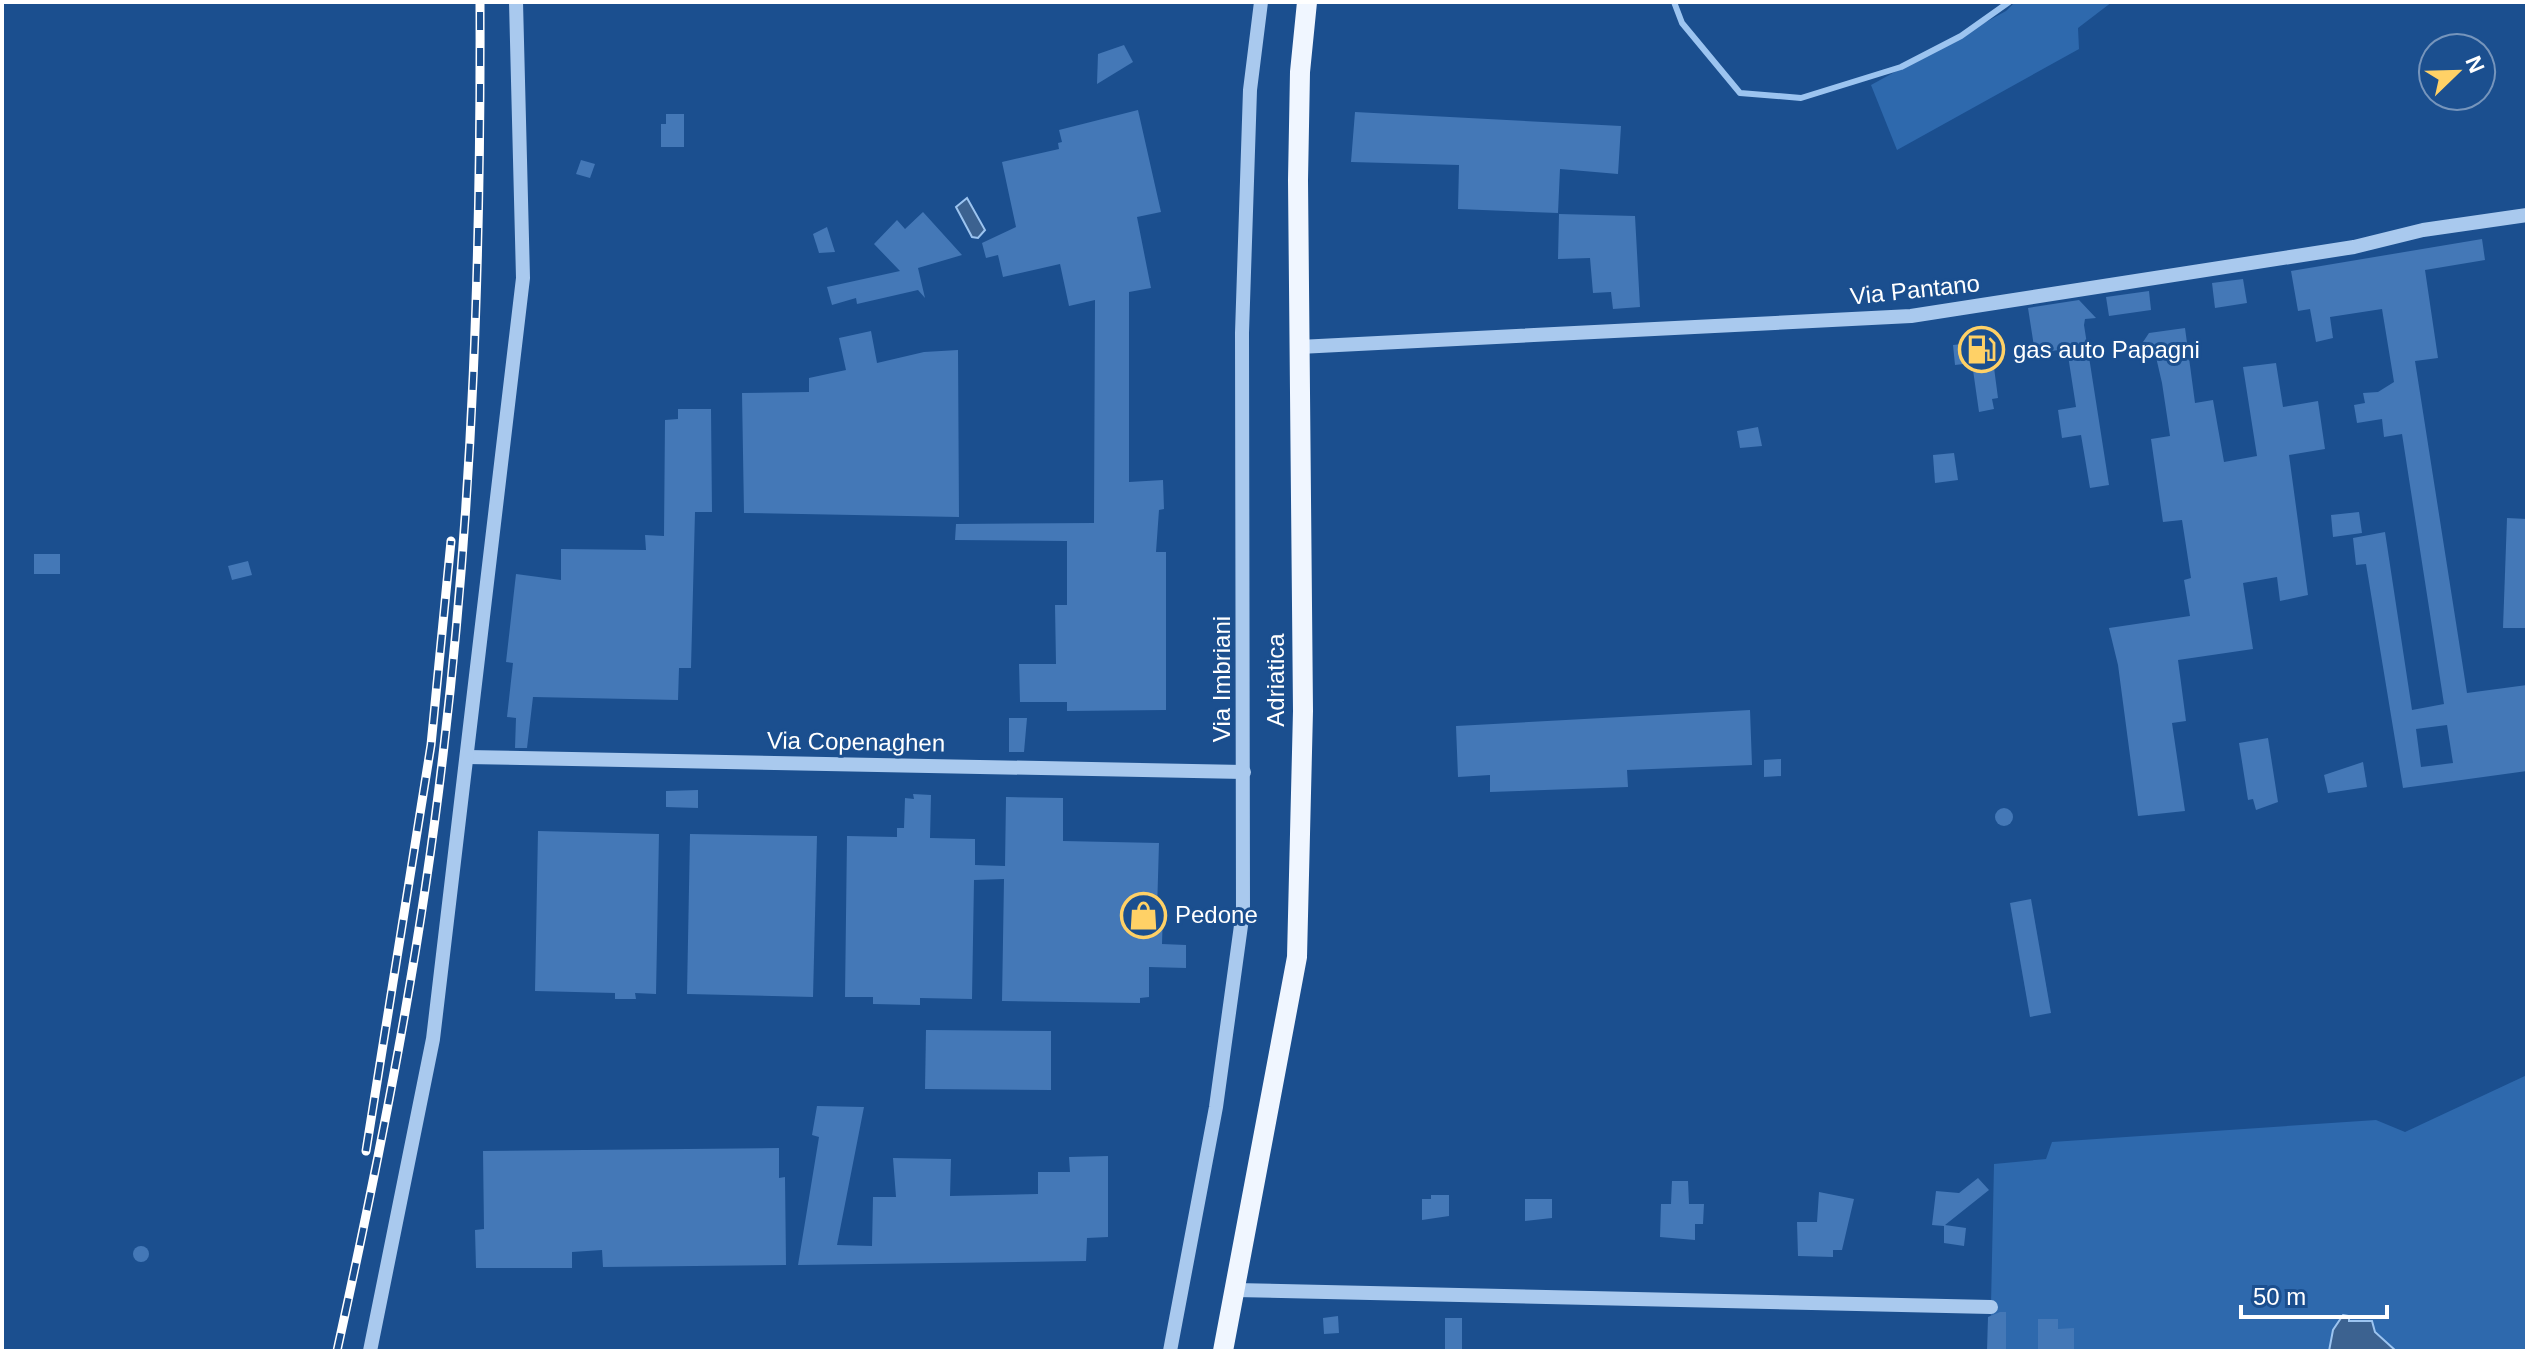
<svg xmlns="http://www.w3.org/2000/svg" width="2529" height="1353" viewBox="0 0 2529 1353" font-family="Helvetica,sans-serif">
	<style>
		.green { fill: #2e69ad }
		.water { fill: #3c6290; stroke: #9cc4f0; stroke-width: 2 }
		.lines { fill: none; stroke-linecap: round; stroke-linejoin: round }
		.stream { stroke: #9cc4f0; stroke-width: 6 }
		.building { fill: #4478b7; fill-rule: evenodd }
		.minor { stroke: #a9c9ee; stroke-width: 14 }
		.major { stroke: #f0f6ff; stroke-width: 20 }
		.rail-casing { stroke: #fff; stroke-width: 9 }
		.rail { stroke: #1b4f8f; stroke-width: 6; stroke-dasharray: 18; stroke-linecap: butt }
		.labels { text-anchor: middle; stroke-width: 6; stroke-linejoin: round; paint-order: stroke }
		.street-label { font-size: 24px; fill: #fff; stroke: #1b4f8f }
		.poi-label { font-size: 24px; fill: #fff; stroke: #1b4f8f; text-anchor: start }
	</style>
	<rect width="100%" height="100%" fill="#1b4f8f"/>
	<g class="green">
		<polygon points="2015,2 2112,2 2078,28 2079,49 1897,150 1871,85 2006,11"/>
		<polygon points="2527,1075 2527,1351 1990,1351 1994,1164 2046,1159 2052,1142 2376,1120 2405,1132"/>
	</g>
	<g class="water">
		<polygon points="967,198 985,230 978,238 972,237 956,207"/>
		<polygon points="2343,1315 2349,1316 2349,1321 2372,1321 2375,1332 2396,1351 2329,1351 2333,1330"/>
	</g>
	<g class="lines">
		<polyline class="stream" points="1674,2 1682,23 1740,93 1801,98 1901,67 1961,36 2009,2"/>
	</g>
	<g class="building">
		<polygon points="1124,45 1133,62 1097,84 1098,54"/>
		<polygon points="1138,110 1161,212 1137,217 1151,288 1129,292 1129,482 1163,480 1164,509 1159,510 1156,552 1166,552 1166,710 1067,711 1067,702 1020,702 1019,664 1056,664 1055,605 1067,605 1067,541 955,540 956,524 1094,523 1095,300 1069,306 1060,264 1003,277 998,255 986,258 982,243 1016,227 1002,162 1059,149 1058,143 1062,142 1059,130"/>
		<polygon points="1355,112 1621,126 1618,174 1560,169 1558,213 1458,209 1459,165 1351,162"/>
		<polygon points="666,114 684,114 684,147 661,147 661,124 666,124"/>
		<polygon points="581,160 595,164 590,178 576,174"/>
		<polygon points="923,212 962,255 918,268 925,298 918,290 857,304 856,298 832,305 827,287 900,271 874,244 897,220 905,229"/>
		<polygon points="1559,214 1635,216 1640,307 1613,309 1611,292 1593,293 1590,258 1558,259"/>
		<polygon points="827,227 835,252 819,253 813,234"/>
		<path d="M2482,239L2485,260L2425,270L2438,358L2415,361L2467,693L2527,685V771L2403,788L2366,564L2356,565L2353,538L2385,532L2412,710L2444,704L2402,434L2384,437L2382,419L2357,423L2354,405L2365,403L2363,393L2378,392L2394,382L2382,309L2330,317L2333,338L2316,342L2310,309L2298,311L2291,271ZM2447,725L2453,763L2421,767L2416,729Z"/>
		<polygon points="2243,279 2247,303 2215,308 2212,283"/>
		<polygon points="2149,291 2151,310 2109,316 2106,297"/>
		<polygon points="2079,300 2096,318 2085,319 2084,325 2109,485 2090,488 2081,435 2062,438 2058,410 2076,407 2067,349 2035,353 2028,308"/>
		<polygon points="2185,328 2195,403 2213,400 2224,462 2257,456 2243,367 2276,363 2283,407 2318,401 2325,449 2289,455 2308,595 2280,601 2277,577 2243,583 2253,649 2178,660 2186,721 2172,723 2185,811 2138,816 2118,665 2109,628 2190,616 2184,580 2191,578 2182,520 2163,522 2151,439 2170,436 2162,383 2156,357 2145,359 2143,342 2149,333"/>
		<polygon points="871,331 877,363 924,352 958,350 959,517 744,513 742,393 809,392 809,378 846,370 839,338"/>
		<polygon points="1997,340 1999,359 1993,360 1998,398 1992,399 1994,409 1979,412 1972,363 1955,365 1953,345"/>
		<polygon points="678,409 711,409 712,512 695,512 691,668 679,668 678,700 533,697 527,748 515,748 516,718 507,717 513,663 506,662 516,574 561,580 561,549 646,550 645,535 664,536 665,420 678,419"/>
		<polygon points="1758,427 1762,446 1740,448 1737,431"/>
		<polygon points="1954,453 1958,480 1935,483 1933,455"/>
		<polygon points="2359,512 2362,533 2333,537 2331,515"/>
		<polygon points="2507,518 2527,519 2527,628 2503,628"/>
		<rect x="34" y="554" width="26" height="20"/>
		<polygon points="248,561 252,575 232,580 228,566"/>
		<polygon points="1750,710 1752,765 1627,770 1628,787 1490,792 1490,775 1458,777 1456,726"/>
		<polygon points="1009,718 1027,718 1024,752 1009,752"/>
		<polygon points="2268,738 2278,802 2256,810 2253,799 2248,800 2239,743"/>
		<polygon points="1781,759 1781,776 1764,777 1764,760"/>
		<polygon points="2363,762 2367,787 2328,793 2324,775"/>
		<polygon points="698,790 698,808 666,807 666,791"/>
		<polygon points="913,794 931,795 930,838 975,839 975,865 1005,866 1006,797 1063,798 1063,841 1159,843 1157,911 1163,911 1162,944 1186,945 1186,968 1149,967 1149,997 1140,998 1140,1003 1002,1001 1004,879 974,880 972,999 920,998 920,1005 873,1004 873,997 845,997 847,836 897,837 897,828 904,828 905,798 914,799"/>
		<circle cx="2004" cy="817" r="9"/>
		<polygon points="538,831 659,834 656,994 635,993 636,999 615,999 615,993 535,991"/>
		<polygon points="690,834 817,836 813,997 687,994"/>
		<polygon points="2031,899 2051,1013 2030,1017 2010,903"/>
		<polygon points="926,1030 1051,1031 1051,1090 925,1089"/>
		<polygon points="817,1106 864,1107 837,1245 872,1246 873,1197 896,1197 893,1158 951,1159 950,1196 1038,1194 1038,1172 1070,1172 1069,1157 1108,1156 1108,1237 1087,1238 1086,1261 798,1265 819,1137 812,1135"/>
		<polygon points="779,1148 779,1178 785,1177 786,1265 603,1267 602,1250 572,1252 572,1268 476,1268 475,1230 484,1229 483,1151"/>
		<polygon points="1978,1178 1989,1190 1945,1225 1966,1228 1964,1246 1944,1243 1944,1226 1932,1225 1936,1191 1959,1193"/>
		<polygon points="1672,1181 1688,1181 1689,1204 1704,1204 1703,1224 1695,1224 1695,1240 1660,1237 1661,1204 1671,1204"/>
		<polygon points="1819,1192 1854,1199 1842,1250 1833,1250 1833,1257 1798,1256 1797,1222 1817,1222"/>
		<polygon points="1431,1195 1449,1195 1449,1216 1422,1220 1422,1199 1431,1199"/>
		<polygon points="1525,1199 1552,1199 1552,1218 1525,1221"/>
		<circle cx="141" cy="1254" r="8"/>
		<polygon points="2000,1312 2006,1312 2006,1351 1987,1351 1988,1317"/>
		<polygon points="1338,1316 1339,1333 1324,1334 1323,1318"/>
		<rect x="1445" y="1318" width="17" height="33"/>
		<polygon points="2038,1319 2058,1319 2058,1329 2074,1328 2074,1349 2038,1351"/>
	</g>
	<g class="lines">
		<g class="minor">
			<polyline points="1299,347 1911,316 2354,247 2423,230 2527,215"/>
			<polyline points="467,757 1244,772"/>
			<polyline points="1235,1290 1991,1307"/>
			<polyline points="370,1351 433,1039 523,278 516,2"/>
			<polyline points="1170,1351 1216,1107 1243,911 1242,333 1250,90 1261,2"/>
		</g>
		<polyline class="major" points="1223,1351 1297,957 1303,711 1298,180 1300,72 1307,2"/>
		<defs>
			<g id="rail">
				<polyline points="366,1151 431,745 451,541"/>
				<path d="M337,1351C381,1151 421,949 444,746C473,498 481,250 480,2"/>
			</g>
		</defs>
		<use href="#rail" class="rail-casing"/>
		<use href="#rail" class="rail"/>
	</g>
	<defs>
		<symbol id="fuel-ring" viewBox="-11 -11 22 22"><circle r="9.5" fill="#1b4f8f" stroke="#ffd166" stroke-width="1.5"/><path d="M-5.5-6h7V0h2V4h1.3V-2.5L3-4.5l.8-.8L6-3V5H2.5V1h-1V6h-7ZM-4.2-4.7v3.2H.2V-4.7Z" fill="#ffd166"/></symbol>
		<symbol id="shop-ring" viewBox="-11 -11 22 22"><circle r="9.5" fill="#1b4f8f" stroke="#ffd166" stroke-width="1.5"/><path d="M-5-2.5h2.3a2.7 3.5 0 0 1 5.4 0H5L5.5 6h-11ZM-1.5-2.5h3a1.5 2.3 0 0 0-3 0Z" fill="#ffd166"/></symbol>
	</defs>
	<g fill-rule="evenodd">
		<use href="#fuel-ring" x="1956" y="324" width="51" height="51"/>
		<use href="#shop-ring" x="1118" y="890" width="51" height="51"/>
	</g>
	<g class="labels">
		<g class="street-label">
			<text transform="translate(1915 290) rotate(-6)" y="8">Via Pantano</text>
			<text transform="translate(1222 679) rotate(-90)" y="8">Via Imbriani</text>
			<text transform="translate(1276 680) rotate(-90)" y="8">Adriatica</text>
			<text transform="translate(856 742) rotate(1)" y="8">Via Copenaghen</text>
		</g>
		<g class="poi-label">
			<text x="2013" y="358">gas auto Papagni</text>
			<text x="1175" y="923">Pedone</text>
		</g>
	</g>
	<rect width="2529" height="1353" fill="none" stroke="#ffffff" stroke-width="8"/>
	<g transform="translate(2457 72) rotate(67)"><circle r="38" fill="#1b4f8f" stroke="#7695bc" stroke-width="2"/>
	<path d="M0-6L14 30L0 20L-14 30Z" fill="#ffd166"/>
	<text y="-12" font-size="22" font-weight="bold" text-anchor="middle" fill="#ffffff">N</text>
	</g>
	<path d="M2241 1305v12h146v-12" fill="none" stroke="#ffffff" stroke-width="4"/>
	<text x="2253" y="1305" font-size="24" fill="#ffffff" stroke="#1b4f8f" stroke-width="6" paint-order="stroke">50 m</text>
</svg>
